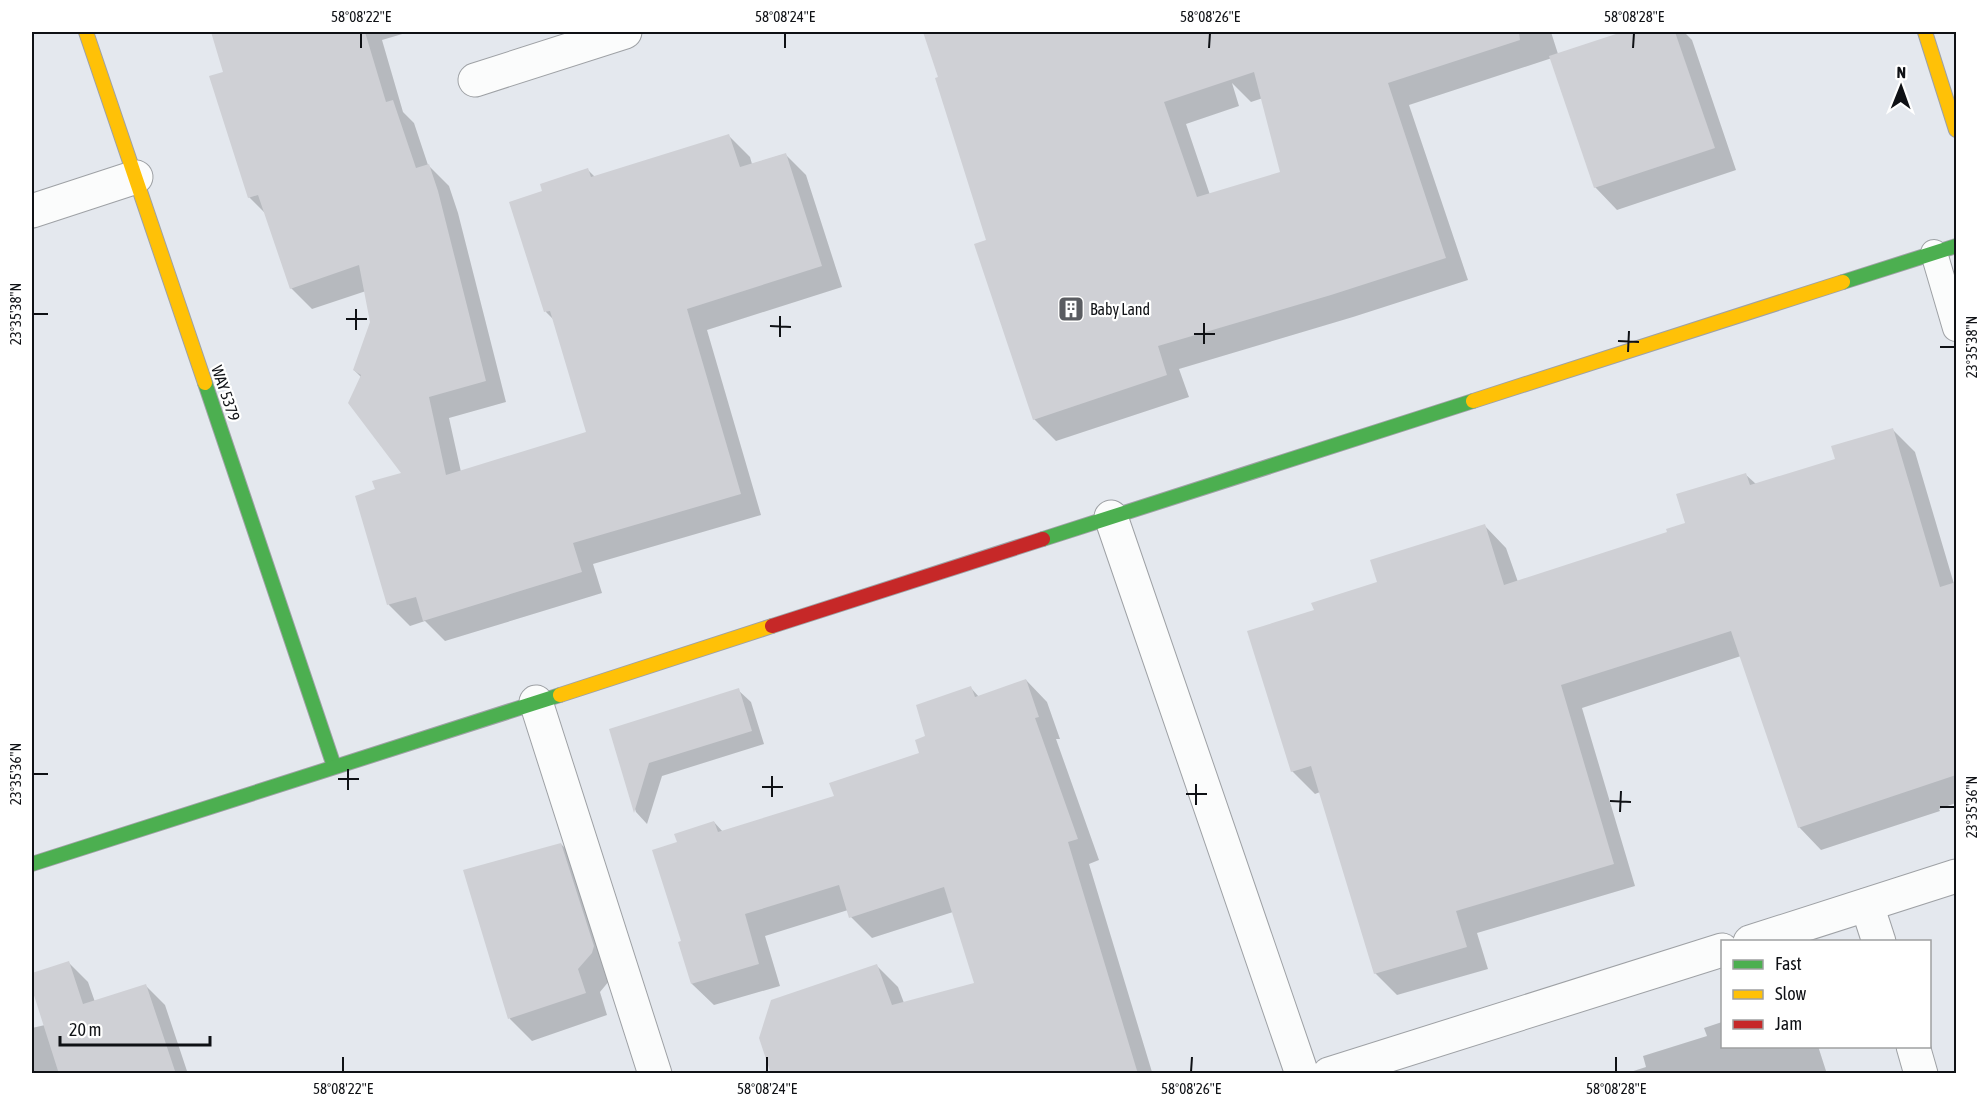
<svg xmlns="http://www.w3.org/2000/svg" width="1988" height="1105" viewBox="0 0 1988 1105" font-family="'Asap Condensed',sans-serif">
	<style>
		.shadow { fill: #0003; fill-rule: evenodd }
		.building { fill: #cfd0d5; fill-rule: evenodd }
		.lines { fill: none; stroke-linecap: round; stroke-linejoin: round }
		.lane-casing { stroke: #9ea1a5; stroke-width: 28 }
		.street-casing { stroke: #9ea1a5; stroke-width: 35 }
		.fast-casing { stroke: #9ea1a5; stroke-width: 16 }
		.slow-casing { stroke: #9ea1a5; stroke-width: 16 }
		.jam-casing { stroke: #9ea1a5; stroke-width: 16 }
		.lane { stroke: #fbfcfc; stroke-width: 26 }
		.street { stroke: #fbfcfc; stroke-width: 33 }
		.fast { stroke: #4caf50; stroke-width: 14 }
		.slow { stroke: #ffc107; stroke-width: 14 }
		.jam { stroke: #c62828; stroke-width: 14 }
		.ticks { fill: none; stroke: #0f1115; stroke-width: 2 }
		.labels { text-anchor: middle; stroke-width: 4.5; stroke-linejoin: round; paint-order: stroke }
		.poi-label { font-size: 16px; fill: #0f1115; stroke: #fff; text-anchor: start }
		.street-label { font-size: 16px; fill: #0f1115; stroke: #fff }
		.neatline { fill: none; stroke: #0f1115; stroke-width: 2 }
		.ticks-label { font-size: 15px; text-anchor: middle; fill: #0f1115 }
	</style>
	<rect width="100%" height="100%" fill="#e4e8ee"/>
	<g class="shadow">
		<polygon points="213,32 409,32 382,40 403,112 414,123 428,165 449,186 458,213 506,402 449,418 461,472 588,433 555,321 546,312 544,192 588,170 595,177 729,136 750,157 752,164 785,154 806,175 842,287 707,330 761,515 593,564 602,593 445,641 425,621 410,626 389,605 357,497 377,490 404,474 361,377 354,370 372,322 366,291 312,309 291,288 266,214 249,197 225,72"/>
		<path d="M949,32H1214L1230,78L1253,32H1551L1558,54L1627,32H1684L1692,40L1736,170L1617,210L1595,187L1552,58L1409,105L1468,280L1353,317L1179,369L1189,397L1056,441L1034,419L988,241L927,38ZM1232,83L1251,102L1263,98L1282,173L1210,195L1186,124L1239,106Z"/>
		<polygon points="1893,430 1915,452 1954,584 1956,583 1956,803 1939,809 1940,811 1821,850 1799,827 1741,656 1582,708 1635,886 1477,933 1488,969 1397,995 1375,973 1320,792 1315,794 1292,771 1316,611 1379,583 1484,525 1506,548 1518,582 1669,533 1687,524 1745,474 1756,484 1836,460"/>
		<polygon points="1026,680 1047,702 1060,739 1056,739 1099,860 1089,864 1152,1072 1155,1074 773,1074 876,965 898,987 904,1003 976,984 953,912 872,938 851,917 848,910 765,936 780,986 714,1005 692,984 683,942 678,843 714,822 723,832 836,797 921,754 927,737 971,688 979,697"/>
		<polygon points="738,690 751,702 764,744 662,776 647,824 636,812 611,730"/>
		<polygon points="561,844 583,867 614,975 600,992 607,1015 532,1041 510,1019 465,871"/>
		<polygon points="69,963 88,982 95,1002 146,986 165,1005 188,1074 32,1074 32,1028 45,1025 32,984 32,975"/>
		<polygon points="1722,1022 1722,1046 1818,1046 1827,1074 1624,1074 1646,1067 1643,1056 1707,1036 1704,1028"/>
	</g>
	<g class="building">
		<polygon points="211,32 365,32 386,102 393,100 416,168 429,164 438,191 486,381 429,397 446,475 586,432 550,311 544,312 509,202 542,191 540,184 588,168 591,177 729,134 740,167 786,153 822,266 687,309 741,494 573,543 582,572 423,621 416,597 387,605 355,496 375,489 372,481 401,473 348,403 361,375 353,370 370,322 359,265 290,289 258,195 248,198 209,76 223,72"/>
		<path d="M923,32H1519L1520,40L1388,83L1446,258L1331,295L1158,346L1167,375L1033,420L974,244L986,240L935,78L938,77ZM1254,72L1280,172L1197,197L1164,102Z"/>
		<polygon points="1622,32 1675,32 1715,148 1594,188 1549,56"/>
		<polygon points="1893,428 1940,587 1956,582 1956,775 1798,828 1731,631 1561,685 1614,864 1456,911 1467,947 1374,974 1311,766 1291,772 1247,631 1314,610 1311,603 1377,582 1370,560 1485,524 1504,585 1667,532 1666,529 1685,523 1676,494 1746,473 1750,485 1835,459 1831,446"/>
		<polygon points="1026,679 1039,717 1035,718 1078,839 1068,842 1138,1074 771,1074 759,1038 771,1000 877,964 892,1005 974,983 944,887 849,918 839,885 745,914 759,964 691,984 678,942 681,941 652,850 677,842 674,834 714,821 718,832 834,796 829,783 919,753 915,740 925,736 916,705 971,686 975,697"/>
		<polygon points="739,688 752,731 649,763 634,813 609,729"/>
		<polygon points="561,843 594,946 592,953 578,969 586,993 508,1019 463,870"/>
		<polygon points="69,961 83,1004 146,984 176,1074 59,1074 32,989 32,973"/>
	</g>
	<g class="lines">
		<defs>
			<polyline id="lane" points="1934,253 1956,328"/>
			<g id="street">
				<polyline points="475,80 625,32"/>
				<polyline points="32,211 136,177"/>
				<polyline points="1111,517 1302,1074"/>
				<polyline points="536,702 655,1074"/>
				<polyline points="1867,905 1879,942"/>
				<polyline points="1750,942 1956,876"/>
				<polyline points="1913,1046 1921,1074"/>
				<polyline points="1329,1074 1722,950"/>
			</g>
			<g id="fast">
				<polyline points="1843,282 1956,246"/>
				<polyline points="205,383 334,766"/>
				<polyline points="1043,539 1473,401"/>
				<polyline points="32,864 560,695"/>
			</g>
			<g id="slow">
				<polyline points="86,32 205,383"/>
				<polyline points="1925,32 1956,130"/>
				<polyline points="1473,401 1843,282"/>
				<polyline points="560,695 772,626"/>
			</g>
			<polyline id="jam" points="772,626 1043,539"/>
		</defs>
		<use href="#lane" class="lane-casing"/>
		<use href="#street" class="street-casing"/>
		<use href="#fast" class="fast-casing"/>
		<use href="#slow" class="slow-casing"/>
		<use href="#jam" class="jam-casing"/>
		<use href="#lane" class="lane"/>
		<use href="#street" class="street"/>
		<use href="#fast" class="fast"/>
		<use href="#slow" class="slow"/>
		<use href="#jam" class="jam"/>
	</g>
	<path class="ticks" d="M361,48V33M785,48V33M1209,48L1210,33M1633,48L1634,33M33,314H48M346,319H367M770,326L791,327M356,330V309M1194,334H1215M780,337V316M1618,341L1639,342M1204,344V323M1940,347H1955M1628,352L1629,331M33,774H48M338,779H359M762,787H783M348,790V769M1186,794H1207M772,797V776M1610,801L1631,802M1196,805V784M1940,807H1955M1620,812L1621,791M343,1072V1057M767,1072V1057M1191,1072L1192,1057M1616,1072V1057"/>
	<defs>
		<symbol id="building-square" viewBox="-11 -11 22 22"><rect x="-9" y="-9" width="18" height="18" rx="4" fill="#5a5c61" stroke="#fff"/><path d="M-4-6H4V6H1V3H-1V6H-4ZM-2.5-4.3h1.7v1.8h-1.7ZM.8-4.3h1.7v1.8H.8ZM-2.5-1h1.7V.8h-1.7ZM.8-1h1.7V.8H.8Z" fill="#fff"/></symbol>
	</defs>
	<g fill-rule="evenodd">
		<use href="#building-square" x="1056" y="294" width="30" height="30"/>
	</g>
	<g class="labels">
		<g class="poi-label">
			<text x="1090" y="315">Baby Land</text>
		</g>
		<g class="street-label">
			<text transform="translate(226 393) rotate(71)" y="6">WAY 5379</text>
		</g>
	</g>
	<rect width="1988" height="1105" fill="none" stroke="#ffffff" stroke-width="66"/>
	<rect x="1721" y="940" width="210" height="108" fill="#ffffff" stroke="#9fa0a1" stroke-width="1.5"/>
	<rect x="1733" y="960" width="30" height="9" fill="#4caf50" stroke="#9fa0a1" stroke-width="1.5"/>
	<text x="1775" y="970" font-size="18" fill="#0f1115">Fast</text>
	<rect x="1733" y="990" width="30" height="9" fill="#ffc107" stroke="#9fa0a1" stroke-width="1.5"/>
	<text x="1775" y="1000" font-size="18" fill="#0f1115">Slow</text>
	<rect x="1733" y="1020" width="30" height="9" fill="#c62828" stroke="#9fa0a1" stroke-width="1.5"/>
	<text x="1775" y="1030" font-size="18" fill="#0f1115">Jam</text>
	<g transform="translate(1901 87) rotate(1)" stroke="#ffffff" stroke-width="4.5" paint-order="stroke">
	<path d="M0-4.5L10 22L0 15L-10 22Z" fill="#0f1115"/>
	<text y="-9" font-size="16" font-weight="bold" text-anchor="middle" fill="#0f1115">N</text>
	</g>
	<path d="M60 1036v9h150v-9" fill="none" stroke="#0f1115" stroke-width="3"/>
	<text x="69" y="1036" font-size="18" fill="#0f1115" stroke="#ffffff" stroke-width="4.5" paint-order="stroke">20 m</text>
	<rect x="33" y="33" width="1922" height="1039" class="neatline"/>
	<g class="ticks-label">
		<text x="361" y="22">58°08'22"E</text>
		<text x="785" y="22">58°08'24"E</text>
		<text x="1210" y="22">58°08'26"E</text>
		<text x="1634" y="22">58°08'28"E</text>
		<text transform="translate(16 314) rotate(-90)" y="5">23°35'38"N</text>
		<text transform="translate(1972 347) rotate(-90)" y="5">23°35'38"N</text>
		<text transform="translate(16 774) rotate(-90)" y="5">23°35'36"N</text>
		<text transform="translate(1972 807) rotate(-90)" y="5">23°35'36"N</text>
		<text x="343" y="1094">58°08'22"E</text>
		<text x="767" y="1094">58°08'24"E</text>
		<text x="1191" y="1094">58°08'26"E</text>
		<text x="1616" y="1094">58°08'28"E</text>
	</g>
</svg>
